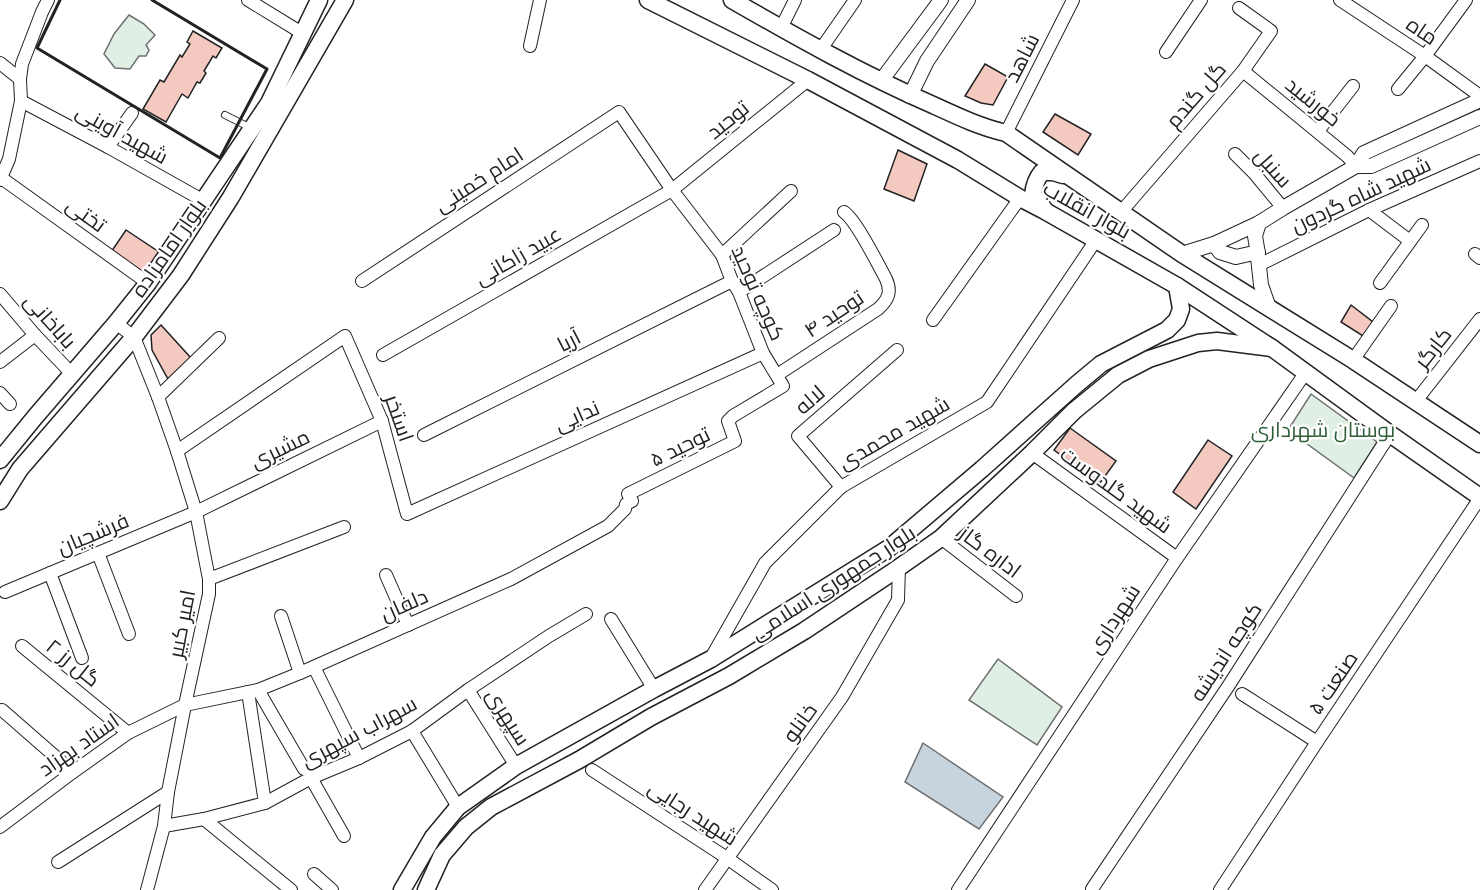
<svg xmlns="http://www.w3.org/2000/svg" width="1480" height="890" viewBox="0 0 1480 890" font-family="'Noto Sans',Cairo,sans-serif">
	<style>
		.green { fill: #e0efe3; stroke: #6f6f6f; stroke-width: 1.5 }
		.water { fill: #c7d3dd; stroke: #6f6f6f; stroke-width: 1.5 }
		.building { fill: #f3c9c0; stroke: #222; stroke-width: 1.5 }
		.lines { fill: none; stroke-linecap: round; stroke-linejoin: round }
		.service-casing { stroke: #222; stroke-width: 8 }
		.minor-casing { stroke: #222; stroke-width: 14 }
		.tertiary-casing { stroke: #222; stroke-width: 16 }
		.secondary-casing { stroke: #222; stroke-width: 19 }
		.service { stroke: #fff; stroke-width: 6 }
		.minor { stroke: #fff; stroke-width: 12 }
		.tertiary { stroke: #fff; stroke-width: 14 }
		.secondary { stroke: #fff; stroke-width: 16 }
		.wall { stroke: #222; stroke-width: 3 }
		.labels { text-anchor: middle; stroke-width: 4.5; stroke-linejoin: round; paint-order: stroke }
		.street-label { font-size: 21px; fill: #222; stroke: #fff }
		.park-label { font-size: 21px; fill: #2f5e38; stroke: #fff }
	</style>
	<rect width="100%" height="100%" fill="#fff"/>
	<g class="green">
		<polygon points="129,15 144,24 155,35 146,45 149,50 146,56 139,56 130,69 115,68 104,54 114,34"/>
		<polygon points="1311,394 1377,442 1354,478 1288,430"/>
		<polygon points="998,659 1062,707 1037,745 969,700"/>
	</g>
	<polygon class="water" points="923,743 1003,797 979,829 905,782"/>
	<g class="building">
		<polygon points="193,31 222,48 216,58 213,56 204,71 206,73 200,83 197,82 188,98 182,94 166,122 143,109 160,80 164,82 180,55 182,57 190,44 187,42"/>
		<polygon points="985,64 1008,77 993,105 981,103 965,96"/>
		<polygon points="1055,114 1091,134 1078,155 1043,132"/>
		<polygon points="898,150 927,164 914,201 884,189"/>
		<polygon points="126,230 159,252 142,278 109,255"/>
		<polygon points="1351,305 1373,322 1363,336 1341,322"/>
		<polygon points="161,325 191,358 168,379 152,350 151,335"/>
		<polygon points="1070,428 1116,461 1100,483 1054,450"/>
		<polygon points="1208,440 1232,456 1196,509 1173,492"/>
	</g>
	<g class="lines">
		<defs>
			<polyline id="service" points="225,115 251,128"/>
			<g id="minor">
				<polyline points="248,0 302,33"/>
				<polyline points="1340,0 1425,56 1480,96"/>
				<polyline points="781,28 795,0"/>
				<polyline points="530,46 540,0"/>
				<polyline points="821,49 855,0"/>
				<polyline points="1166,52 1201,0"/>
				<polyline points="0,63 20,79"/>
				<polyline points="1243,71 1347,156 1356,166"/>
				<polyline points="1398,89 1425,56 1466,0"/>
				<polyline points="21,101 108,147 204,201"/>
				<polyline points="1318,131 1353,86"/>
				<polyline points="1006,133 1073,0"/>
				<polyline points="108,147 132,113"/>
				<polyline points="1235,154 1254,173 1283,208"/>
				<polyline points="0,177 148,283"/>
				<polyline points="0,180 9,159 21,101 20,79 22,64 42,12 48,0"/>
				<polyline points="1369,210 1410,241"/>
				<polyline points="1121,212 1243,71 1271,31 1239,8"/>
				<polyline points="1475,254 1480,258"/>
				<polyline points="722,255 791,191"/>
				<polyline points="1259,265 1369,210 1480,161"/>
				<polyline points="1380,283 1422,225"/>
				<polyline points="739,292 834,230"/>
				<polyline points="0,294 35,335 72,374"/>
				<polyline points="933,320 1020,198"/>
				<polyline points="116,323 134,337 158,397 177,451 196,512 209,579 209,594 185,705 168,792 164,826 147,890"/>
				<polyline points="383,355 672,190 808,80"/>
				<polyline points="1353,360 1391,306"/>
				<polyline points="0,362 35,335"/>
				<path d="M777,375L878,309C888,300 892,292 886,279C878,264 856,220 844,212"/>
				<polyline points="0,393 10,404"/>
				<polyline points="158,397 219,338"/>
				<polyline points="1416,401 1480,319"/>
				<polyline points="424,435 732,281"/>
				<polyline points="177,451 345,336 382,421 407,514 763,353"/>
				<polyline points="1032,453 1177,558"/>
				<polyline points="841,487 798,436 897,350"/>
				<polyline points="941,538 1016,596"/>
				<polyline points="98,553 129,634"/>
				<polyline points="50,573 82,658"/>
				<polyline points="386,575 408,625"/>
				<polyline points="209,579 344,527"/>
				<polyline points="5,592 196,512 382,421"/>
				<polyline points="281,616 300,673"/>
				<polyline points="611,619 654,689"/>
				<polyline points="22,646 128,733"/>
				<polyline points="711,658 765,563 841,487 987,402 1096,240"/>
				<polyline points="314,667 359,758"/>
				<polyline points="258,690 304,769"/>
				<polyline points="468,690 516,766"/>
				<polyline points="248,692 265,803"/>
				<polyline points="1242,694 1317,742"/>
				<polyline points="2,710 73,772"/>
				<polyline points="412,731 458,807"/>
				<polyline points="592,770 727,858 772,890"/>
				<polyline points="311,778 344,836"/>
				<polyline points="204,819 291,890"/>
				<polyline points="164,826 204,819 265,803 311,778 359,758 412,731 468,690 549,636 586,614"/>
				<polyline points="0,827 73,772 128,733 185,705 258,690 300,673 511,579 608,526 625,509 626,504 632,501 628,494 735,441 728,421 733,416 783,386 763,353 739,292 732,281 722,255 672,190 619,112 362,281"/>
				<polyline points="58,862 168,792"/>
				<polyline points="314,874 332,890"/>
				<polyline points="1092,889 1229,685 1390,434"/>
				<polyline points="705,890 842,697 898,600 899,566"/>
				<polyline points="958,890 1177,558 1306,372"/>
				<polyline points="1220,890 1317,742 1480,498"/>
			</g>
			<g id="tertiary">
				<polyline points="881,81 941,0"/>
				<polyline points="910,96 927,61 968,0"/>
				<polyline points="1356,166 1371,166 1480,117"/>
				<polyline points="1259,223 1255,236 1257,248 1261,285 1269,308"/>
				<polyline points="1214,244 1220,252 1236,257 1258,252"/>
				<polyline points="1182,254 1214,244 1259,223 1283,208 1356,166 1364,153 1480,100"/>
			</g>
			<g id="secondary">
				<polyline points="648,0 808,80 958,160 1020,198 1045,211 1177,286 1272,348 1390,434 1480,497"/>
				<path d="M732,0C798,38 864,75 933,105C957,116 980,127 1006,133L1182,254L1353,360L1480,444"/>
				<path d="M1044,209L1033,195C1034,185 1036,179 1042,172H1053L1063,175"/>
				<polyline points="0,460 35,417 116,323 148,283 269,103 319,0"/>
				<polyline points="0,501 20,469 134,337 181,275 231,197 345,0"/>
				<polyline points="402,890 433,837 458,807 516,766 654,689 711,659 889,548 982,469 1077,384 1101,364 1167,330 1177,320 1181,309 1177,286"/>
				<polyline points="426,890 442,855 466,827 491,807 579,760 651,717 729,676 804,631 891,573 941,538 1032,453 1074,411 1118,375 1149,359 1198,343 1217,341 1272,348"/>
			</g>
		</defs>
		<use href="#service" class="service-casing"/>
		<use href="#minor" class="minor-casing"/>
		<use href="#tertiary" class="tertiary-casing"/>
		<use href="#secondary" class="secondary-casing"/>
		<use href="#service" class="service"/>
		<use href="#minor" class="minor"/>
		<use href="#tertiary" class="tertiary"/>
		<use href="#secondary" class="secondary"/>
		<polyline class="wall" points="60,0 37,48 220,158 267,69 152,0"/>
	</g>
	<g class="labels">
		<g class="street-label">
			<text transform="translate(1422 31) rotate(34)" y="7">ماه</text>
			<text transform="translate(1022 58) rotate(-63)" y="7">شاهد</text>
			<text transform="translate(1196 95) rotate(-49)" y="7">گل گندم</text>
			<text transform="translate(1313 102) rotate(39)" y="7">خورشید</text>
			<text transform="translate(728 120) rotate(-39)" y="7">توحید</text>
			<text transform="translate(122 134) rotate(29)" y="7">شهید آوینی</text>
			<text transform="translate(1273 168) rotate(48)" y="7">سنبل</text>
			<text transform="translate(479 180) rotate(-33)" y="7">امام خمینی</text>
			<text transform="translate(1361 195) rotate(-25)" y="7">شهید شاه گردون</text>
			<text transform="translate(1087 210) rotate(29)" y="7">بلوار انقلاب</text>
			<text transform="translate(86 215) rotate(36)" y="7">تختی</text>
			<text transform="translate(169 248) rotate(-55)" y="7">بلوار امامزاده</text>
			<text transform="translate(518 256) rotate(-30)" y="7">عبید زاکانی</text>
			<text transform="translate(758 293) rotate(66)" y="7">کوچه توحید</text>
			<text transform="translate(834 314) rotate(-34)" y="7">توحید ۴</text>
			<text transform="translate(50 321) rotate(48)" y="7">باباخانی</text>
			<text transform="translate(569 341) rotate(-27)" y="7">آریا</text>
			<text transform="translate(1433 348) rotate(-52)" y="7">کارگر</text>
			<text transform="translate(810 400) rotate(-41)" y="7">لاله</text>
			<text transform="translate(577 416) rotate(-24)" y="7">ندایی</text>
			<text transform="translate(399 418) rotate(71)" y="7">استخر</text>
			<text transform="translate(894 433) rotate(-30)" y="7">شهید محمدی</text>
			<text transform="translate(680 447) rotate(-26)" y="7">توحید ۵</text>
			<text transform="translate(280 449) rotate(-26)" y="7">مشیری</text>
			<text transform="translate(1116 490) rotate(36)" y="7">شهید گلدوست</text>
			<text transform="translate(93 534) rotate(-23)" y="7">فرشچیان</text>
			<text transform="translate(990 552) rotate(37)" y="7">اداره گاز</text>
			<text transform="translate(833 583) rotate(-33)" y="7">بلوار جمهوری اسلامی</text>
			<text transform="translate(404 605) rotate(-24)" y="7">دلفان</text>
			<text transform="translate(1114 619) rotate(-57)" y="7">شهرداری</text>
			<text transform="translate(182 624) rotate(-79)" y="7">امیر کبیر</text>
			<text transform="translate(1226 652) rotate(-57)" y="7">کوچه اندیشه</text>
			<text transform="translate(73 663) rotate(39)" y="7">گل رز ۲</text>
			<text transform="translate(1333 683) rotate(-56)" y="7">صنعت ۵</text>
			<text transform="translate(508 717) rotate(58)" y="7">سپهری</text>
			<text transform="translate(800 723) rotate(-54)" y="7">خانلو</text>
			<text transform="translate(359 732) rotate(-28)" y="7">سهراب سپهری</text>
			<text transform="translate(79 745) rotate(-35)" y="7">استاد بهزاد</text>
			<text transform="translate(693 813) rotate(33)" y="7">شهید رجایی</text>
		</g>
		<g class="park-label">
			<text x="1323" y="437">بوستان شهرداری</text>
		</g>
	</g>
</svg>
